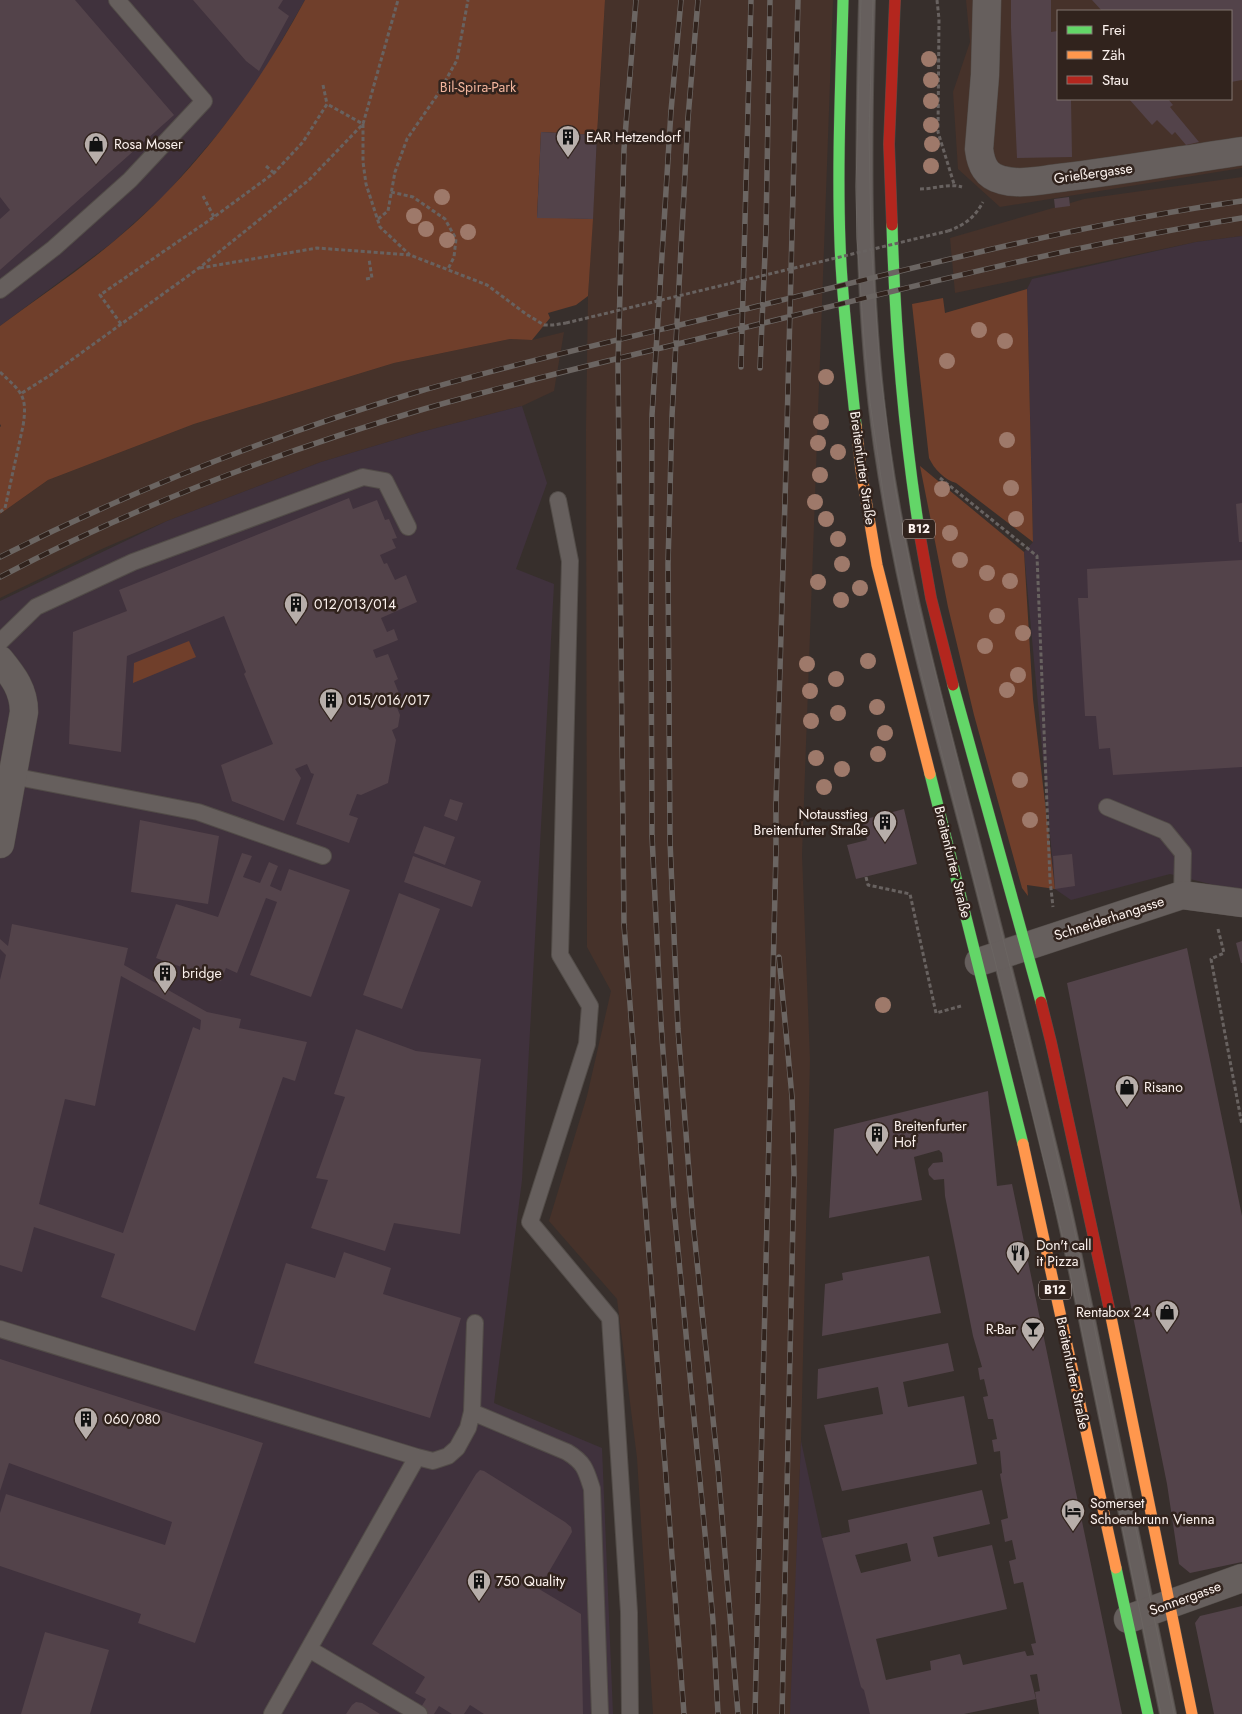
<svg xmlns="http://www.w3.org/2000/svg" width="1242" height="1714" viewBox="0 0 1242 1714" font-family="Jost,sans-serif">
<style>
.built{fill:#46322a;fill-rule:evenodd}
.industrial{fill:#40323d}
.green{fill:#703f2b}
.building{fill:#53434a;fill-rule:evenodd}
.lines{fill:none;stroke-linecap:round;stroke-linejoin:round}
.lane-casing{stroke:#524c48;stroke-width:18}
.street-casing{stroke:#524c48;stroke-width:29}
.fast-casing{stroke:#524c48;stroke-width:12}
.slow-casing{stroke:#524c48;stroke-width:12}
.jam-casing{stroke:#524c48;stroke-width:12}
.path{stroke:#686260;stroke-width:3;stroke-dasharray:4 2.5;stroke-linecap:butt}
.lane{stroke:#665f5d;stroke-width:16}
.street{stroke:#665f5d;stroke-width:28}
.fast{stroke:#63d668;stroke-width:11}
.slow{stroke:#ff974d;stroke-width:11}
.jam{stroke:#b3261e;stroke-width:11}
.tram{stroke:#6b6562;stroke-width:1}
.rail-casing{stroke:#6b6562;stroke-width:5.5}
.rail{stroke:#31231d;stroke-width:4;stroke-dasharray:11;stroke-linecap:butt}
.path-bridge{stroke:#686260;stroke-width:3;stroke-dasharray:4 2.5;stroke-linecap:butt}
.tree{fill:#9e796a}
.labels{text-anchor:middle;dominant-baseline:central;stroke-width:5;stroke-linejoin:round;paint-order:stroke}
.shield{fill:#31231d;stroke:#bfb4af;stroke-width:1}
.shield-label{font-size:12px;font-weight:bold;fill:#fcf2ee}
.park-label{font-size:14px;fill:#f2b59d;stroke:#31231d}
.poi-label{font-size:14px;fill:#fcf2ee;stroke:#31231d;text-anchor:start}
.street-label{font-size:14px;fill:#fcf2ee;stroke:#31231d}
</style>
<rect width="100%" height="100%" fill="#372f2c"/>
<!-- built -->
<path class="built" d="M605 0H833L802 855 810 1060 801 1441 791 1714H653L637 1458 617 1299 549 1221 587 1096 611 991 587 947 586 429 588 296Z
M966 0H1242V168L1000 207 958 169 953 92 970 42ZM1058 11H1231V99H1058Z
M1242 177V236L1196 242 955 293 950 238 1084 199Z
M564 332 554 391 522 406 421 432 321 462 167 521 104 548 0 598V514L48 480 194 424 394 363 510 339 532 340Z"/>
<!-- industrial -->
<path class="industrial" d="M6 0H305L259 80 217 135 165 195 113 242 0 326V5Z
M1242 236V892L1170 874 1071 900 1055 889 1024 552 1033 542 1027 289 1032 279 1196 242Z
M522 406 547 483 516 569 554 584 522 1180 494 1403 602 1448 613 1714H0V601L167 521 321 462 421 432Z
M801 1441 822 1538 850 1532 893 1714H790Z"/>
<!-- green -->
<path class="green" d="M305 0H605L597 135 541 132 537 217 593 219 588 296 576 305 548 313 550 318 532 340 510 339 394 363 194 424 48 480 0 514V427L1 426 0 424V326C38 298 77 272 113 242 193 176 256 91 305 0Z
M1027 289 1033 542 956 483C945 480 934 469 929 458L912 304 943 298 945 313Z
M920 466 1024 552 1033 699 1055 889 1027 885 1028 896 1022 888 974 715 948 607Z
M189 641 196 657 133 683 134 663Z"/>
<!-- building -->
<path class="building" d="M0 0H75L174 115 0 270V219L10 210 0 197Z
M193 0H283L278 8 289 16 259 71 246 61Z
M1011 0H1051V32L1058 31V99H1071L1072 157 1017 158 1011 28Z
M1092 0H1242V80L1231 82V11H1102Z
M1129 99H1168L1173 105 1170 107 1199 142 1186 145 1175 132 1172 135 1157 120 1152 125Z
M541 132 597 135 593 219 537 218Z
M1069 197 1070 206 1055 208 1054 199Z
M349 498 353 509 377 500 385 520 389 519 397 538 392 539 396 548 380 555 384 564 387 563 395 580 406 575 417 602 381 618 387 632 394 629 398 640 373 650 376 658 388 654 398 679 394 681 400 696 393 698 400 715 398 727 392 730 396 740 388 783 361 795 357 794 349 815 358 818 349 843 296 824 314 774 311 773 307 764 295 769 301 778 284 821 232 801 221 765 273 744 244 674 246 672 224 616 127 656 121 752 69 744 73 632 127 611 119 590Z
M1242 503V542H1239L1236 504Z
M1242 560V767L1113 775 1110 748 1099 749 1096 716H1085L1078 598H1088L1087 569Z
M450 799 463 803 457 821 444 816Z
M904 809 917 864 856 879 847 845 867 840 862 820Z
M140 820 219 836 208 904 131 892Z
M424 826 455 837 445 865 414 853Z
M242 853 252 856 243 877 260 883 269 862 278 866 270 886 281 891 289 869 350 890 311 997 250 975 277 902 266 898 237 973 226 968 221 981 156 958 176 904 218 917Z
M1072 854 1075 886 1055 889 1053 856Z
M413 856 481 881 472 907 404 882Z
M399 893 440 909 402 1009 363 995Z
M12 924 128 948 124 965 207 1012 241 1019 239 1028 307 1042 295 1081 283 1077 195 1331 101 1297 115 1254 34 1227 22 1272 0 1265V980L6 955 0 949V939L8 946ZM121 976 201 1020 200 1030 193 1027 123 1233 39 1204 65 1099 95 1106Z
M1242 941V963H1241L1236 943Z
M1187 948 1242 1216V1562L1190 1573 1179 1564 1167 1484 1108 1193 1067 983Z
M356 1029 416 1051 481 1059 460 1234 394 1223 385 1251 311 1228 328 1180 316 1178 345 1097 334 1094Z
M988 1091 997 1186 1012 1184 1122 1714H1039L1035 1692 1040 1691 1037 1674 1030 1675 1036 1699 964 1714H870L864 1690 861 1687 822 1538 850 1532 848 1520 982 1490 990 1524 933 1537 938 1557 992 1545 1007 1609 876 1639 886 1680 931 1670 930 1661 960 1654 963 1665 1025 1651 1027 1656 1034 1655 1031 1644 1036 1643 1023 1582 1014 1584 1009 1561 1016 1559 1012 1540 1005 1542 1001 1520 1008 1518 1000 1474 1002 1473 1000 1451 994 1452 992 1440 997 1439 993 1419H988L983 1397 988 1396 984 1379 980 1380 978 1368 982 1367 973 1336 945 1196 944 1179 934 1180 929 1175 928 1169 933 1163 943 1162 942 1153 939 1150 914 1157 922 1200 829 1218 834 1129ZM907 1543 911 1561 861 1573 855 1555Z
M344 1252 391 1268 383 1294 461 1318 430 1418 254 1363 286 1263 335 1278Z
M929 1256 941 1313 822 1336 825 1284 843 1280 842 1273Z
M948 1343 954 1371 903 1382 908 1407 964 1396 977 1464 842 1491 824 1425 883 1414 878 1387 817 1399 818 1369Z
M0 1359 263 1443 195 1643 138 1623 141 1614 0 1566V1513L6 1494 165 1545 172 1522 9 1463 0 1491Z
M480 1470 484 1471 565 1522 571 1527 572 1532 539 1589 581 1614 583 1714H484L470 1705 464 1714H452L439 1706 434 1714H417L426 1699 415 1693 425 1677 372 1644 476 1474Z
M1242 1606V1714H1214L1195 1623 1200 1616Z
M45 1632 109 1650 90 1714H21Z
M356 1702 362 1703 380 1714H346L352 1705Z"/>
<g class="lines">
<!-- lane casing -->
<g class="lane-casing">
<path id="lane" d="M867 0C863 149 861 299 882 447 901 577 935 705 969 832 999 948 1029 1065 1057 1181 1076 1261 1091 1341 1108 1422 1128 1519 1148 1616 1168 1714
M0 290 54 248 130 180 204 101 117 0
M558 500 570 561 560 955 590 1006 587 1044 530 1222 610 1318 629 1612 630 1714
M0 642 36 607 133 562 363 477 385 481 408 527
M12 776 198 812 323 856
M1107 807 1165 831 1183 853 1182 895
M0 1329 417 1457 272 1714
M472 1412 567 1452C585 1463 586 1470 592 1489L600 1714
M417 1457 433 1461 448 1456 457 1448 468 1428 472 1412 475 1323
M309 1649 419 1714"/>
</g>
<!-- street casing -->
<g class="street-casing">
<path id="street" d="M987 0 985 75 979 149C981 165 986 176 1002 180 1020 185 1041 180 1059 178 1120 171 1181 160 1242 151
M0 660C13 676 24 690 24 712L0 844
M979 962 1182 895 1242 903
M1128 1619 1242 1578"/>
</g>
<!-- fast casing -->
<g class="fast-casing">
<path id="fast" d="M843 0C841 81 837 162 840 243 842 304 850 365 856 425
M892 225C895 329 904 434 920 536
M953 685 1041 1002
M930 774 1023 1144
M1116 1568 1148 1714"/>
</g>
<!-- slow casing -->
<g class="slow-casing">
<path id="slow" d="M856 425 861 470 877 565 930 774
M1023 1144 1116 1568
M1110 1312 1192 1714"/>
</g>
<!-- jam casing -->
<g class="jam-casing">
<path id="jam" d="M892 225 889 144 895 0
M920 536 931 598 953 685
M1041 1002 1051 1042 1110 1312"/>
</g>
<!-- path -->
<path class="path" d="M937 0 939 19 938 132 954 184
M323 85 327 104
M266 166 274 173
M920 189C934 189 949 183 962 187
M391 192 413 197 445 219 456 239 454 257 448 269
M203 196 214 217
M378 219 388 211 395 172 407 139 438 94 457 60 468 0
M948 231C965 225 975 217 983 202
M200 268 317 248 410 255 487 285 526 314 544 325H553L566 323
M366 279 372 278 369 259
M121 324 100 295 214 217 274 173 303 142 327 104 363 124V162L366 184 380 227 410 255
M0 372C21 392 28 395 23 426
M22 393 52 374 199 268 309 180 363 124 398 0
M940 478 1037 556 1050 880 1053 907
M866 877 868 885 910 894 936 1013 961 1006
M1218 929 1224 953 1211 959 1242 1125"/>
<!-- lane -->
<use href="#lane" class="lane"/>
<!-- street -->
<use href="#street" class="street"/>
<!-- fast -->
<use href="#fast" class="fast"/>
<!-- slow -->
<use href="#slow" class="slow"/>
<!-- jam -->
<use href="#jam" class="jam"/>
<!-- tram -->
<path class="tram" d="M861 0 856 186 857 238 864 338 870 402 887 519 906 613 994 957 1063 1238 1161 1714
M873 0 869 134 871 243 880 371 895 488 917 601 1045 1104 1072 1219 1174 1714"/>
<!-- rail casing -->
<g class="rail-casing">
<path id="rail" d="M636 0 624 149 618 364 624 925 684 1714
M681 0 671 111 652 415 651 630 652 836 661 1023 674 1208 706 1544 713 1621 718 1714
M698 0 688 118 672 416 668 564 670 841 678 1029 692 1212 718 1468 738 1714
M741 367 751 0
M760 368 766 231 770 0
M0 557C134 489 273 435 417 392 530 359 645 334 758 306 918 267 1079 224 1242 201
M0 577C135 506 278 452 424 409 524 380 625 357 727 332 898 290 1068 246 1242 218
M779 957 792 1097 794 1174 782 1714
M755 1714 776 851V804L786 466 798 0"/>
</g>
<!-- rail -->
<use href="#rail" class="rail"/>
<!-- path-bridge -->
<path class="path-bridge" d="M566 323 948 231
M0 512 5 508 23 426"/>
</g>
<!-- trees -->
<g class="tree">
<circle cx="929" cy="59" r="8"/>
<circle cx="931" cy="80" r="8"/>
<circle cx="931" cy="101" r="8"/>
<circle cx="931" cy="125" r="8"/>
<circle cx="932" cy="144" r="8"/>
<circle cx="931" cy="166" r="8"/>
<circle cx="442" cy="197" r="8"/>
<circle cx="414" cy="216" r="8"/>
<circle cx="426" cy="229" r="8"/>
<circle cx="468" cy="232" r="8"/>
<circle cx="447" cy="240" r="8"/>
<circle cx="979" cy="330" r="8"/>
<circle cx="1005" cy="341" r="8"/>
<circle cx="947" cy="361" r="8"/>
<circle cx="826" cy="377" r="8"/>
<circle cx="821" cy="422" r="8"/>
<circle cx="1007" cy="440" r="8"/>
<circle cx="818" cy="443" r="8"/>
<circle cx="838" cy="452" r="8"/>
<circle cx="820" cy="475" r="8"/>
<circle cx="1011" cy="488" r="8"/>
<circle cx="942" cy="489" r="8"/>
<circle cx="815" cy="502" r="8"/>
<circle cx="826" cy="519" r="8"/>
<circle cx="1016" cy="519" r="8"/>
<circle cx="950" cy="533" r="8"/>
<circle cx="838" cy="539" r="8"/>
<circle cx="960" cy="560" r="8"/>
<circle cx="842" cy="564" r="8"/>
<circle cx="987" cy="573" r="8"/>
<circle cx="1010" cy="581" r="8"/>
<circle cx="818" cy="582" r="8"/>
<circle cx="860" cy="588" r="8"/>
<circle cx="841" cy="600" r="8"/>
<circle cx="997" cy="616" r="8"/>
<circle cx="1023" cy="633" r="8"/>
<circle cx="985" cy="646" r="8"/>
<circle cx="868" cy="661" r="8"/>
<circle cx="807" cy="664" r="8"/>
<circle cx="1018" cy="675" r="8"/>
<circle cx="836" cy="679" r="8"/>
<circle cx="1007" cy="690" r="8"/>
<circle cx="810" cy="691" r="8"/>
<circle cx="877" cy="707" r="8"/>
<circle cx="838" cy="713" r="8"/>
<circle cx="811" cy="721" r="8"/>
<circle cx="885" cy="733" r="8"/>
<circle cx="878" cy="754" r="8"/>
<circle cx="816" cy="758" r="8"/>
<circle cx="842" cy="769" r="8"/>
<circle cx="1020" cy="780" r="8"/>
<circle cx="824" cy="787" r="8"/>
<circle cx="1030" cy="820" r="8"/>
<circle cx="883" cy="1005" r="8"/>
</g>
<!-- icons -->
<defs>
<g id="building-pin" transform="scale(1.25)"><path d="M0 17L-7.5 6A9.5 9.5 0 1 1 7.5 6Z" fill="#b7aeaa" stroke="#31231d"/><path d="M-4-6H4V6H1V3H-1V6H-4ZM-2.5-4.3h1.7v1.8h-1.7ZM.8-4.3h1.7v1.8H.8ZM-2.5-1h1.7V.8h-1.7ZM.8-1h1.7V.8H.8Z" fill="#111"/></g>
<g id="shop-pin" transform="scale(1.25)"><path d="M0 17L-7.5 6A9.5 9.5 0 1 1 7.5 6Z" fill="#b7aeaa" stroke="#31231d"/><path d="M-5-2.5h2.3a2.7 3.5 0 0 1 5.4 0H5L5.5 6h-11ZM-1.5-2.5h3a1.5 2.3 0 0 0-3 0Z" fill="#111"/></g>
<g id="restaurant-pin" transform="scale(1.25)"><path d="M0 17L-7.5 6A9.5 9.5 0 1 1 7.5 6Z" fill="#b7aeaa" stroke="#31231d"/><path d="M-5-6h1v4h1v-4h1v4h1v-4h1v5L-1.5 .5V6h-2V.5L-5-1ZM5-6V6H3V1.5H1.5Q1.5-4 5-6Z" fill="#111"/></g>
<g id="bar-pin" transform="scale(1.25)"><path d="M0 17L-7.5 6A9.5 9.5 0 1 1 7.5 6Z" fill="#b7aeaa" stroke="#31231d"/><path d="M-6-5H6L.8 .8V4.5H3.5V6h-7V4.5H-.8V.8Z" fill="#111"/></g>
<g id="hotel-pin" transform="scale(1.25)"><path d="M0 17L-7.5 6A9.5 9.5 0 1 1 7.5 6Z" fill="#b7aeaa" stroke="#31231d"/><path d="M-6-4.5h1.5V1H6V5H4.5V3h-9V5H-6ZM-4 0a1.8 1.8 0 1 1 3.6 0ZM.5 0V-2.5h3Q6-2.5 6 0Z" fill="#111"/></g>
</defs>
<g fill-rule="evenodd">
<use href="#building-pin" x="568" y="137"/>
<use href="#shop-pin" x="96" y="144"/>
<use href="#building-pin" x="296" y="604"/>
<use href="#building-pin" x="331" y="700"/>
<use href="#building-pin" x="885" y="822"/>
<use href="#building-pin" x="165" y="973"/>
<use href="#shop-pin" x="1127" y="1087"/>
<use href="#building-pin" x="877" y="1134"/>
<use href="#restaurant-pin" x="1018" y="1253"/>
<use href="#shop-pin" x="1167" y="1312"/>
<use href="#bar-pin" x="1033" y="1329"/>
<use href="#building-pin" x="86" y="1419"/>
<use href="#hotel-pin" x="1073" y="1511"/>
<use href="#building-pin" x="479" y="1581"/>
</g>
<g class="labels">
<!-- shield labels -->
<g class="shield">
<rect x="903" y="519.5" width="32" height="19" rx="4"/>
<rect x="1039" y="1280.5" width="32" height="19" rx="4"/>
</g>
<g class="shield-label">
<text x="919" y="529">B12</text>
<text x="1055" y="1290">B12</text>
</g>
<!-- park labels -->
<g class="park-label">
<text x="478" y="87">Bil-Spira-Park</text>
</g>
<!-- poi labels -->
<g class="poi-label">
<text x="586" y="137">EAR Hetzendorf</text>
<text x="114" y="144">Rosa Moser</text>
<text x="314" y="604">012/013/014</text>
<text x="348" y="700">015/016/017</text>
<text x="868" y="814" text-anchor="end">Notausstieg<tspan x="868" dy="16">Breitenfurter Straße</tspan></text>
<text x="182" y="973">bridge</text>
<text x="1144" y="1087">Risano</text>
<text x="894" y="1126">Breitenfurter<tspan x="894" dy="16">Hof</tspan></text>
<text x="1036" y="1245">Don't call<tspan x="1036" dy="16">it Pizza</tspan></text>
<text x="1150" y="1312" text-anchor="end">Rentabox 24</text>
<text x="1016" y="1329" text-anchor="end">R-Bar</text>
<text x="104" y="1419">060/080</text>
<text x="1090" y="1503">Somerset<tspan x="1090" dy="16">Schoenbrunn Vienna</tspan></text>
<text x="496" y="1581">750 Quality</text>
</g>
<!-- street labels -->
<g class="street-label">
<text transform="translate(1093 173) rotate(-8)">Grießergasse</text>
<text transform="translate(863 468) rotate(82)">Breitenfurter Straße</text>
<text transform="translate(953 862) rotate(76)">Breitenfurter Straße</text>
<text transform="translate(1109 918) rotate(-18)">Schneiderhangasse</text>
<text transform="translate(1073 1373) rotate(78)">Breitenfurter Straße</text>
<text transform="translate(1185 1598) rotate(-20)">Sonnergasse</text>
</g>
</g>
<!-- legend -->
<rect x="1057" y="10" width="175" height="90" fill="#31231d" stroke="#827671"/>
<rect x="1067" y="26" width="25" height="8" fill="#63d668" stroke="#827671"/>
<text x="1102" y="35" font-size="15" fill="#fcf2ee">Frei</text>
<rect x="1067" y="51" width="25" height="8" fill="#ff974d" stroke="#827671"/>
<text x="1102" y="60" font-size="15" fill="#fcf2ee">Zäh</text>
<rect x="1067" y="76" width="25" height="8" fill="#b3261e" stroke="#827671"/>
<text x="1102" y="85" font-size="15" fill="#fcf2ee">Stau</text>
</svg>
